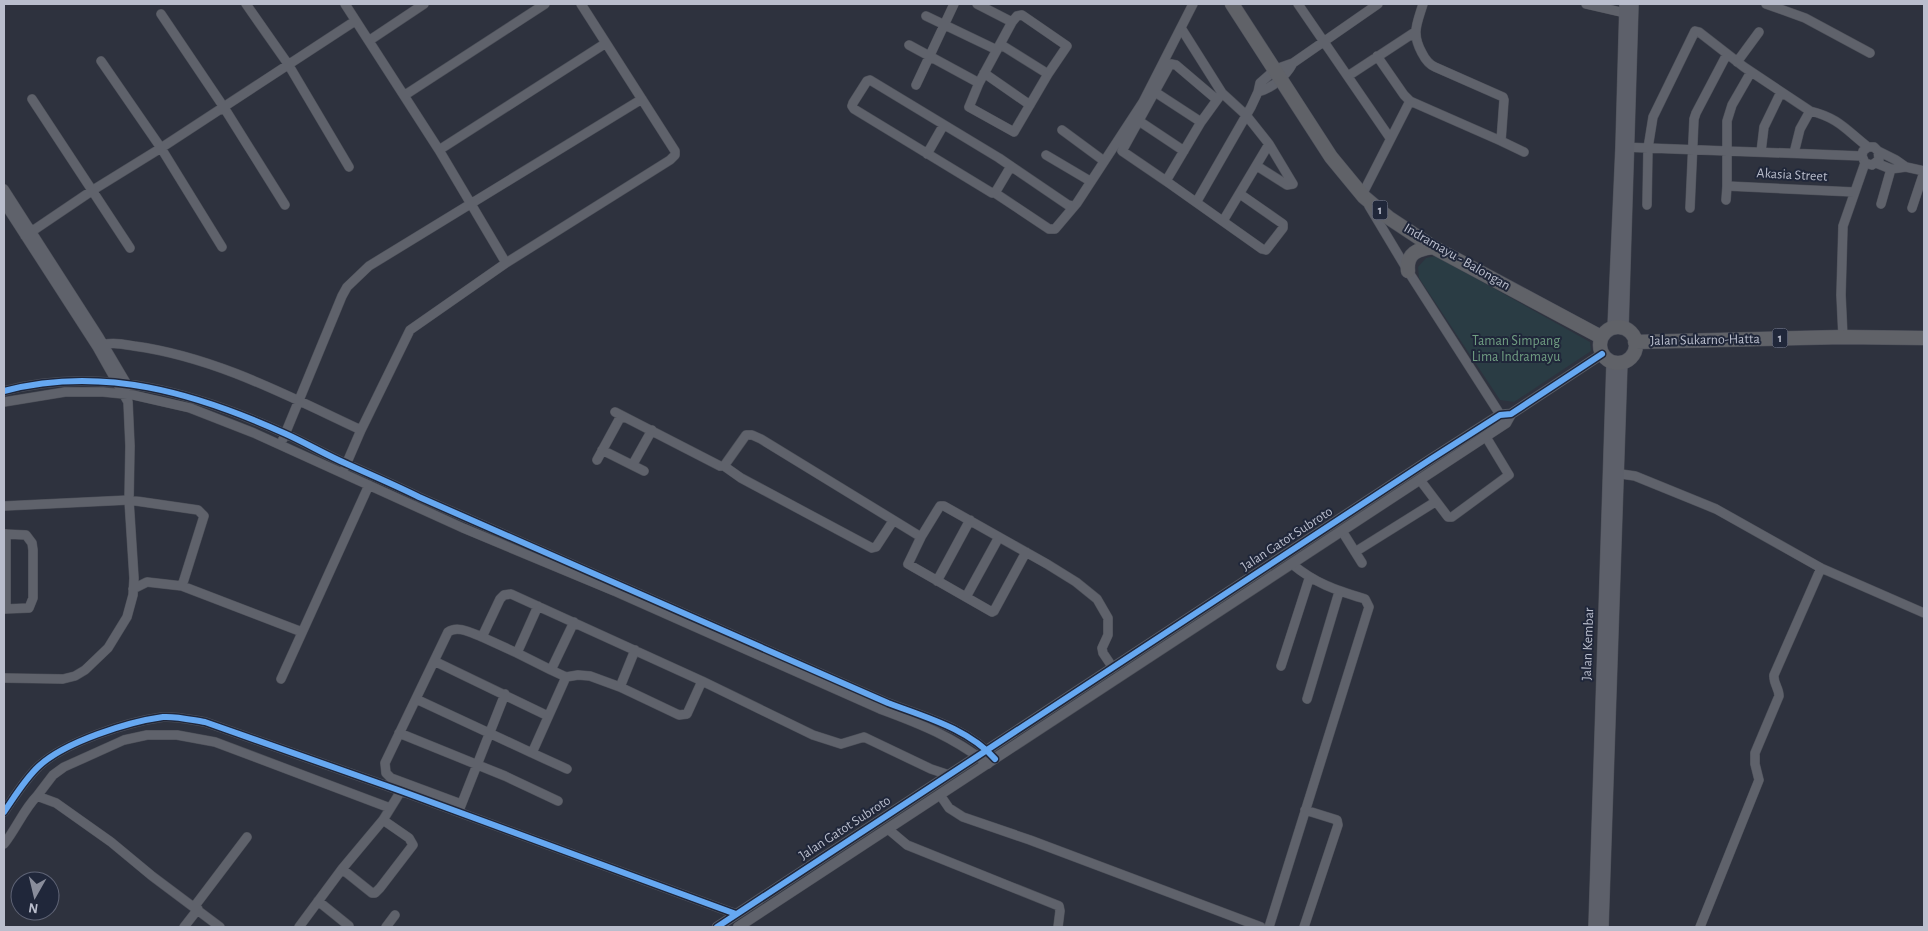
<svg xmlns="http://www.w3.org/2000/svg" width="1928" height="931" viewBox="0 0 1928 931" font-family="'Alegreya Sans',sans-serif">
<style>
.green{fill:#2a3c44}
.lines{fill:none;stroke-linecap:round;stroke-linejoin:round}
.minor-casing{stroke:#4c4f58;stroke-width:10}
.tertiary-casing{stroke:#4c4f58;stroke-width:11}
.secondary-casing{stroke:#4c4f58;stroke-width:12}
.trunk-casing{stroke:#4b4e59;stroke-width:15}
.minor{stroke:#5f626b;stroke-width:9}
.tertiary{stroke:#5f626b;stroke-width:10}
.secondary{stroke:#5d606a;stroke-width:11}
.trunk{stroke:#606268;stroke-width:14}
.cycleway-casing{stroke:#20273a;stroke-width:9}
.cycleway{stroke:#66a8f1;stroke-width:6}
.labels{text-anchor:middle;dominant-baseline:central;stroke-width:4;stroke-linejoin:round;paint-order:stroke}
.shield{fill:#20273a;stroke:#8c91a1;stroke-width:1}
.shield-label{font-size:12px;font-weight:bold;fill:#babecd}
.street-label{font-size:14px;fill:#babecd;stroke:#20273a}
.park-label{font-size:14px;fill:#709e82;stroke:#20273a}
</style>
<rect width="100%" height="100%" fill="#2e323e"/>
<!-- green -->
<path class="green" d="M1436 256 1590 342 1591 351 1514 402 1500 400 1419 278 1418 267 1426 258Z"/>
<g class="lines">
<!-- minor casing -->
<g class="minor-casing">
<path id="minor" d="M246 4 288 64 349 167
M345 4 439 150 506 263
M977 4 1012 22
M1298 4 1390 138
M1423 4C1417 24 1411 33 1422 53 1425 59 1428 64 1435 67L1503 97 1504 100 1501 141 1524 152
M1586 4 1625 13
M1766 4 1805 18 1870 53
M161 14 223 106 285 205
M1022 15 1067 46 1048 74 1014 132 969 107 979 83 1012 22 1017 16Z
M926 16 997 50
M1181 28 1222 93
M370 40 424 4
M1000 44 1048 74
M909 45 979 83
M1377 56 1404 95 1410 101 1501 141
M101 61 161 148 222 247
M1737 62 1759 32
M984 73 1030 105
M1348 76 1415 32
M916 85 954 4
M1155 92 1201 122
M1258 92C1273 88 1286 76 1293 63
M405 95 545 4
M32 99 130 248
M1139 121 1184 151
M1062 130 1104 161
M1622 147 1862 156
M439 150 606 43
M1878 151 1896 160 1906 167
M1761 152 1764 127 1781 92
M1794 153 1800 129 1810 111C1839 118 1846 130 1868 147H1874L1878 151 1879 160 1872 165 1865 163 1862 156 1863 151 1868 147
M927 154 943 126
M1046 155 1090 181
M1876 163 1891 169 1906 167 1924 171
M1257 166 1287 185 1293 184 1269 144
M1166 181 1122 151 1169 66 1171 64 1176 65 1216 99
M1727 186 1854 192
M4 189 99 337 128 386
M995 193 1011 166
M1362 195 1410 101
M1726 200 1727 186V121L1732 105 1751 72
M1197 201 1251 107 1258 92 1260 83 1276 69 1293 63 1378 4
M4 203 97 347 128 402 130 446 129 500 134 578 133 595 127 617 108 648 85 670 75 676 63 679 4 678
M1881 204 1891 169
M1647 205 1648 148 1653 117 1695 31 1699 32 1744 67 1810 111
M1073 206 1068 205 999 158 870 80 867 81 853 103 852 106 854 109 992 193H995L1049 229H1055L1077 203 1143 102 1193 4
M1369 206 1408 271 1503 419
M1690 208 1694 119 1696 113 1727 54
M1912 208 1924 172
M1223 221 1269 144 1246 115 1222 93 1201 122 1166 181 1262 249 1266 250 1283 228V224L1240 194
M25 236 93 190 161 148 355 21
M1843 337 1841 295 1843 226 1865 163
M97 347C108 341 122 344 134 346 215 357 288 396 361 430
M4 391C102 365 196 393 286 434 306 443 326 455 347 464 371 475 395 485 419 497L888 703C925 717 969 729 995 759
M4 402 65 392H103L133 395 190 408 254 433 463 528 614 591 880 709C921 724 953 737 988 764
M615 412 720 466H724L746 435H752L761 439 921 537 940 506H944L1047 564 1076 582 1097 599 1108 618V635L1102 648 1103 653 1113 668
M283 439 342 296 347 287 369 266 642 99
M602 450 644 471
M597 460 621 416
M633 464 652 430
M724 466 741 478 872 548 876 547 893 521
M345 467 361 430 410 330 506 263 670 160 675 155V151L581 4
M1614 473 1635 476 1716 509 1821 568 1774 675C1773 683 1779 688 1779 696L1755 753V764L1759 780 1700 927
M1420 480 1448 517H1452L1509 475 1486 437
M4 506 129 500 198 510 204 516 182 586
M1342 531 1362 563
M4 534 26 535 32 543 33 550V598L29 608 4 609
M921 537 908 564 992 612 994 611 1026 552
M1355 552 1435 502
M1821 568 1924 613
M937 581 970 520
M133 589 147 582 182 586 302 632
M966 597 999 537
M538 606 517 653 551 670
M6 609V534
M574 622 551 670 566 677 578 675 590 676 620 687
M482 637 517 653
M635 650 620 687 679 715 687 714 702 681
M434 661 548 716
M1281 666 1309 579
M281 679 369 485
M416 699 532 753 566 677
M1307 699 1339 592
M399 733 505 776 558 801
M532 753 567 769
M940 795 949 808 963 817 1030 840 1261 927
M37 796 53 775 64 767 124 740 147 735H177L215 742 390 808
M461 804 391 778 386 773 385 763 448 632C458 625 471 633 482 637L500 599 504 595 511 594 702 681 813 735 841 744 864 737 931 769 949 775
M460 808 505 694
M4 812C15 796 25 779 39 766 65 742 127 722 163 717 176 716 192 720 205 722L401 791 736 914
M888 829 907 845 1059 906 1060 911 1058 927
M4 844C16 829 24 809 37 796L56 803 111 842 152 876 220 927
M342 869 372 893H375L380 888 413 845 409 838 383 820
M318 901 349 926
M194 907 247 837
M184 927 198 909
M299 927 342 869 383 820 401 791
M386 927 395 915
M1269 927 1369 607 1365 599C1336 590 1316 584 1292 564
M1304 927 1338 825 1337 820 1305 810"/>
</g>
<!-- tertiary casing -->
<g class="tertiary-casing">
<path id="tertiary" d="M717 927 1431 459 1500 415 1511 414 1602 354
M738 927 1506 423 1511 414"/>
</g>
<!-- secondary casing -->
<g class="secondary-casing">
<path id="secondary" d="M1613 328 1621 147 1625 4
M1623 328 1633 4
M1594 927 1612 362
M1603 927 1622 362"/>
</g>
<!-- trunk casing -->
<g class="trunk-casing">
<path id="trunk" d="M1232 4 1331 157 1364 197 1389 218 1433 247 1601 337
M1408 271C1406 253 1418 249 1433 247
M1600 345a18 18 0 1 1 36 0a18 18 0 1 1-36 0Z
M1635 342 1843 337 1924 338"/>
</g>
<!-- minor -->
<use href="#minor" class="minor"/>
<!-- tertiary -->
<use href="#tertiary" class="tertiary"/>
<!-- secondary -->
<use href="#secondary" class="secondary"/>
<!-- trunk -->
<use href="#trunk" class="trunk"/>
<!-- cycleway casing -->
<g class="cycleway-casing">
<path id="cycleway" d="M4 391C102 365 196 393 286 434 306 443 326 455 347 464 371 475 395 485 419 497L888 703C925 717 969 729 995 759
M4 812C15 796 25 779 39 766 65 742 127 722 163 717 176 716 192 720 205 722L401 791 736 914
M717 927 1431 459 1500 415 1511 414 1602 354"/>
</g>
<!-- cycleway -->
<use href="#cycleway" class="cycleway"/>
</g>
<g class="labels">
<!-- shield labels -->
<g class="shield">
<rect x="1372.5" y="200.5" width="15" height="19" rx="4"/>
<rect x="1772.5" y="328.5" width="15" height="19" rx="4"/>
</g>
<g class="shield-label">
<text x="1380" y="210">1</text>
<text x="1780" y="338">1</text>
</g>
<!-- street labels -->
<g class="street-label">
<text transform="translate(1792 175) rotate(3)">Akasia Street</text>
<text transform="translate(1457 257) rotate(30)">Indramayu - Balongan</text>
<text transform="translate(1705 340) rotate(-1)">Jalan Sukarno-Hatta</text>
<text transform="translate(1287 539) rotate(-33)">Jalan Gatot Subroto</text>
<text transform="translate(1588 644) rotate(-88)">Jalan Kembar</text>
<text transform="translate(845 828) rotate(-33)">Jalan Gatot Subroto</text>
</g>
<!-- park labels -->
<g class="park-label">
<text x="1516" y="341">Taman Simpang<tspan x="1516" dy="16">Lima Indramayu</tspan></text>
</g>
</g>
<!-- border -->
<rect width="1928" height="931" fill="none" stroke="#babecd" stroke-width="10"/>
<!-- north arrow -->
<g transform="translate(35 896) rotate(188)"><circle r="24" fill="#20273a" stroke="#5e6375"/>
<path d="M0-4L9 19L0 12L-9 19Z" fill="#898d9b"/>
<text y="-8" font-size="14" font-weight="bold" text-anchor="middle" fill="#babecd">N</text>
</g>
</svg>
